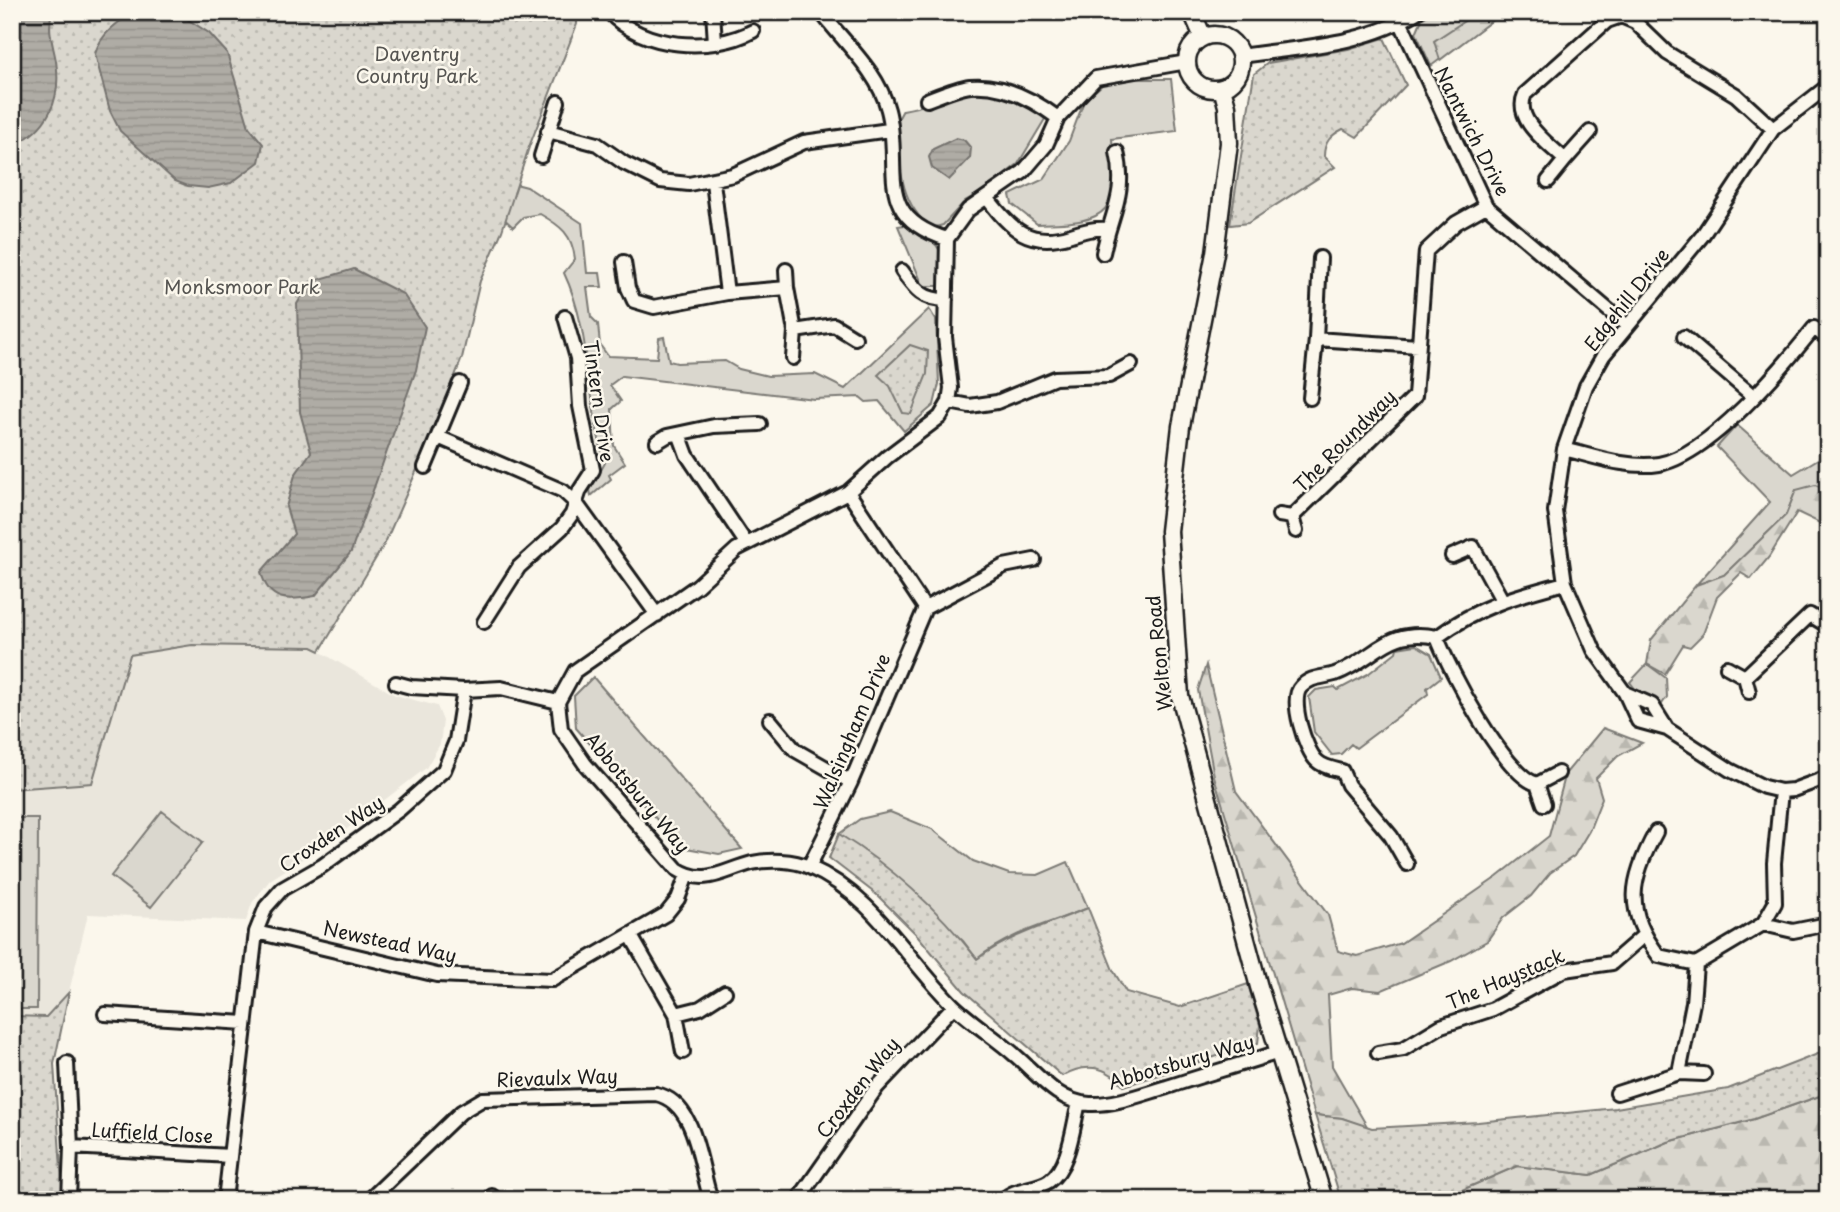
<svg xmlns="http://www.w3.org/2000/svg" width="1840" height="1212" viewBox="0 0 1840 1212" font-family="'Playpen Sans',sans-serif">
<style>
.built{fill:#eae6dc}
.grass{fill:#dad7ce;stroke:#7b7a75;stroke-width:2}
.forest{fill:url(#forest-firs);stroke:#7b7a75;stroke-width:2}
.park{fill:url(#park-dots);stroke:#7b7a75;stroke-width:2}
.water{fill:url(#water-rules);stroke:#74726e;stroke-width:2}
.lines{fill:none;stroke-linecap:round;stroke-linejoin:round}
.minor-casing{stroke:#1c1c1c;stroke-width:18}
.tertiary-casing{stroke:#1c1c1c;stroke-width:21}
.minor{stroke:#fbf7ec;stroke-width:12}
.tertiary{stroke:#fbf7ec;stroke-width:16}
.labels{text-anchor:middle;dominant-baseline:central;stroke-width:5;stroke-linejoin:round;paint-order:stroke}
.park-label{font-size:19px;fill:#555451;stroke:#fbf7ec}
.street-label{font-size:19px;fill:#1c1c1c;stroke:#fbf7ec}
</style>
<defs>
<pattern id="forest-firs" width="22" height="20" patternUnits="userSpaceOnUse" patternTransform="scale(1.75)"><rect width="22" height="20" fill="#dad7ce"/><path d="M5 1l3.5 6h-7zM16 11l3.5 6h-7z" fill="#bab8b0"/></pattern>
<pattern id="park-dots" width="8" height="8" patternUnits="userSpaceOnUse" patternTransform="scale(1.75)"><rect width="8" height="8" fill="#dad7ce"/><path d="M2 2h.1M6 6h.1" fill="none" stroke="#bab8b0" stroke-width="1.8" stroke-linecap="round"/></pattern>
<pattern id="water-rules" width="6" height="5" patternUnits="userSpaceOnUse" patternTransform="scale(1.75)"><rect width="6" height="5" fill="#afaca5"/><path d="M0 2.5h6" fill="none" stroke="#96938d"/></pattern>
</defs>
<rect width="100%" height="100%" fill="#fbf7ec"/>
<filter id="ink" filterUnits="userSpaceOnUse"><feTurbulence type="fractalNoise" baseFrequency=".0143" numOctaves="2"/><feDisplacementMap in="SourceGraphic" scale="14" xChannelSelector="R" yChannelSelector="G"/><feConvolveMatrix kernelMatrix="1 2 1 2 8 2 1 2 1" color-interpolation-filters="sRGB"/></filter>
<g filter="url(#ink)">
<!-- built -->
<path class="built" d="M192 645 312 647 395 695 437 706 443 721 440 744 426 768 339 835 270 880 252 903 246 921 88 914 69 992 46 1017 12 1016V789L92 783 130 655Z"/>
<!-- grass -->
<path class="grass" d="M1432 12H1503L1431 66 1416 33 1422 19Z
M1120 79H1171L1177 131 1112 139C1118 212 1113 223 1037 224L1012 204 1010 195 1044 179 1069 141 1084 101 1103 84Z
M991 91 1023 102 1045 119 1018 164 985 190 965 201 943 225 932 228C897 203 900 161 897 121L903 110C933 105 960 92 991 91Z
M508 182 527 187 582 223 587 273H600L602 287H587L591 317 598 324 600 345 608 356 657 358 659 338 664 337 669 361 677 363 725 361 739 369 768 376 815 374 845 389 929 309 936 320 939 384 934 405 904 431 879 401 866 402 860 397 814 399 622 376 610 385 621 401 612 409 614 446 625 463 609 475 611 479 591 496 590 490 605 463C586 401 592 332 564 273L575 259C572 234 561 226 540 214L523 217 513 227 500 215Z
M904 225C943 249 942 238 940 286H923L898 226Z
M1737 425 1793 474 1828 453V490H1796L1786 515 1724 575 1696 585 1770 502 1717 447Z
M1416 645 1431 654 1441 677 1427 688 1428 694 1356 748 1351 744 1341 754 1332 755 1314 732 1309 697 1316 690 1335 687 1338 690 1368 674 1396 652 1397 648Z
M1647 664 1666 678 1667 697 1662 704 1636 690 1630 682Z
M593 677 742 849 719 854 681 847 576 728 574 696Z
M162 811 203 842 151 907 111 876Z
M890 812 932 829 973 861 1009 874 1038 875 1068 862 1088 908C1049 924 1010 932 977 959L963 941 839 834 860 819Z
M12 818H38L37 1009H12Z"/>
<!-- forest -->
<path class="forest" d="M1478 12H1503L1440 60 1434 41Z
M1815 485 1828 490V519L1824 525 1797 512 1769 557 1751 579 1741 573 1717 597 1703 634 1690 647 1683 645 1665 674 1647 664 1651 640 1696 585 1724 575 1786 515 1796 490Z
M1206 665 1236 791 1328 915 1338 951 1357 956 1401 943 1497 877 1549 836 1566 773 1603 728 1642 743 1618 756 1596 778 1602 798 1589 831 1574 856 1550 873 1531 896 1503 918 1487 941 1451 961 1380 991 1352 988 1328 995 1332 1066 1368 1128 1342 1118 1315 1115 1214 776 1198 690Z
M1828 1093V1200H1439L1517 1166 1591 1175 1668 1142 1754 1119Z"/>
<!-- park -->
<path class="park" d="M12 12H577V24L529 147 502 231 480 281 462 358 429 442 385 543 320 651 312 647 192 645 130 655 92 783 12 789Z
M1384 38 1406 85 1357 137 1343 129C1331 135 1324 142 1324 156L1335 167 1248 223 1230 225 1254 74 1268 63 1348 49Z
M910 345 928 351 927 374 911 414 903 413 890 386 878 375Z
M839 834C894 868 937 908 977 959 1012 934 1049 924 1088 908L1113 970 1126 992 1180 1007 1248 984 1260 1025 1258 1043 1124 1086C1106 1065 1085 1063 1062 1076L964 991 918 936 877 895 829 858Z
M69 992 54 1064 63 1200H12V1016L46 1017Z
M1828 1050V1093L1754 1119 1668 1142 1591 1175 1517 1166 1439 1200H1341L1315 1115 1342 1118 1372 1128 1478 1122 1616 1108 1728 1089Z"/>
<!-- water -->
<path class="water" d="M12 12H52C47 30 53 44 56 61 62 100 48 130 12 146Z
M140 12H176L209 33 227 53 249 127 263 144 259 162 231 183 208 188 188 186 175 181 120 131 110 111 95 54C100 35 120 17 140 12Z
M956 138 964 140 971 148 970 158 949 180 932 168 929 157 933 149Z
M354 269 403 294 425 327 416 370 351 552 315 596C288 601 269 603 261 572L294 534 286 507 295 475 311 452 300 412 297 304 310 282Z"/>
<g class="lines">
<!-- minor casing -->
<g class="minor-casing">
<path id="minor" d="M609 12C642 49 712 53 753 31
M713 12 715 42
M821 12C844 43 878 71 888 110 903 166 871 216 947 239
M1401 23 1486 206 1626 325
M1241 56C1300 47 1366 45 1417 12
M1828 86 1773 129 1702 236 1603 356 1586 386 1564 449 1555 511 1565 583 1594 650 1625 693 1652 705 1667 729 1730 770 1764 787 1781 791 1793 790 1828 777
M927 100C940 95 956 88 970 86 1002 83 1034 100 1058 118
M548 131 597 144 624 163 660 181 689 184 733 175 804 142 889 130
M1590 132 1565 160C1548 143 1513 120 1525 94L1607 21 1621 16 1635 22 1667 53 1736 95 1773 129
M541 156 558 102
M1548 181 1565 160
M713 182 727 293
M988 199C1011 229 1029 248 1071 235 1084 231 1093 228 1108 229
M947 239 945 337 951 388 949 402 940 417 887 457 848 492 737 549 697 586 575 671 558 702 561 729 585 764 677 869C705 887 724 870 752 863 768 859 794 860 809 867 873 894 907 960 954 1006 973 1024 996 1038 1016 1056 1037 1074 1059 1103 1090 1104 1115 1105 1143 1094 1167 1087 1204 1075 1242 1064 1279 1052
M947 239 968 210 1023 172 1046 145 1058 118 1096 78 1187 62
M1103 253C1111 213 1127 194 1117 152
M1320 258 1316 339 1418 346
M624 262 628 288 634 301 654 307 727 293 787 288 795 331
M786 270 787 288
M902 271C915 289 922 300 946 300
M1684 337 1753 396
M793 358 795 331 834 325 855 338
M1310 398 1316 339
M949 402 970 406 997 402 1055 378 1109 376 1131 364
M680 436 687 455 746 543
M438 437 563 491 576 503 657 615
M657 442 667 436 714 426 760 424
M1564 449C1593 456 1628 469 1659 464 1709 455 1782 368 1814 328L1828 339
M425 467 460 383
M848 492 925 608
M1279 515 1292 517 1296 531
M1292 517 1415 396 1426 251 1456 223 1486 206
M1452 556 1473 547 1502 600
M484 622 519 567 562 528 572 514 580 490 593 470 580 406 577 358 565 317
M1437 637C1449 670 1505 776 1537 784L1544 804
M1727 667 1745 677 1810 615 1828 626
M1745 677 1749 692
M396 683 411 687 464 690
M1625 693 1638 721 1667 729
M770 720 795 750 851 782
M1537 784 1558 773
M1656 832C1630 879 1624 911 1659 956L1696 964 1763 924 1775 903 1774 863 1781 791
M1407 864 1391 836 1348 785 1342 771C1334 769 1323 767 1317 761 1305 750 1289 699 1301 687 1311 676 1322 678 1335 674 1377 658 1386 627 1437 637 1479 606 1515 596 1565 583
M809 867 851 782 925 608 1004 566 1034 560
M1763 924 1793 931 1828 924
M256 932 437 975 552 980 666 914 678 899 687 875
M631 936 676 1014 683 1052
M105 1014 245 1023
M676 1014 700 1008 725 992
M1378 1053 1403 1049 1441 1026 1493 1009 1564 970 1612 963 1643 936
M67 1063 71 1147 69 1200
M1679 1073 1704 1074
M1617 1093 1679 1073 1693 1003 1696 964
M71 1147 230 1156
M492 1196 496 1200
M225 1200 256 932 266 907 282 889 322 866 399 810 444 770 456 741 464 690 501 688 558 702
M369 1200 461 1112 483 1099 656 1094C695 1102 699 1160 709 1193L715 1200
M798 1200 877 1087 954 1006
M1003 1200C1016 1187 1035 1190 1049 1181 1070 1167 1073 1125 1079 1103"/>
</g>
<!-- tertiary casing -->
<g class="tertiary-casing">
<path id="tertiary" d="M1192 12 1203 37
M1187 62a27 27 0 1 1 54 0a27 27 0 1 1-54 0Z
M1222 88 1227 106 1229 143 1215 253 1181 426 1169 531 1180 696 1259 987 1324 1200"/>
</g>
<!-- minor -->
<use href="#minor" class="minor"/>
<!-- tertiary -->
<use href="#tertiary" class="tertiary"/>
</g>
</g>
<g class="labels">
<!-- park labels -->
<g class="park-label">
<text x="417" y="53">Daventry<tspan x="417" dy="22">Country Park</tspan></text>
<text x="242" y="286">Monksmoor Park</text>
</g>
<!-- street labels -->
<g class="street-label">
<text transform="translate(1473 131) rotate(63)">Nantwich Drive</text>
<text transform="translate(1626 299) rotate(-52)">Edgehill Drive</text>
<text transform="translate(600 401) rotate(82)">Tintern Drive</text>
<text transform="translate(1344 440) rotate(-45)">The Roundway</text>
<text transform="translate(1158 653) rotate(-96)">Welton Road</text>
<text transform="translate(851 731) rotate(-67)">Walsingham Drive</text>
<text transform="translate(638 792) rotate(50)">Abbotsbury Way</text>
<text transform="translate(331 833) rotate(-34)">Croxden Way</text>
<text transform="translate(390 941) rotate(12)">Newstead Way</text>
<text transform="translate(1505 978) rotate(-23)">The Haystack</text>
<text transform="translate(1181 1061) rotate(-16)">Abbotsbury Way</text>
<text transform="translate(557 1077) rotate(-2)">Rievaulx Way</text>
<text transform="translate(857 1087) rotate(-52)">Croxden Way</text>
<text transform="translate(152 1132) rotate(3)">Luffield Close</text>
</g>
</g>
<!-- margin -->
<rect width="1840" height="1212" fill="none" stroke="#fbf7ec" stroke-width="42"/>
<rect x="21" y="21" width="1798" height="1170" fill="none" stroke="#1c1c1c" stroke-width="2.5" filter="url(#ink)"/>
</svg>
